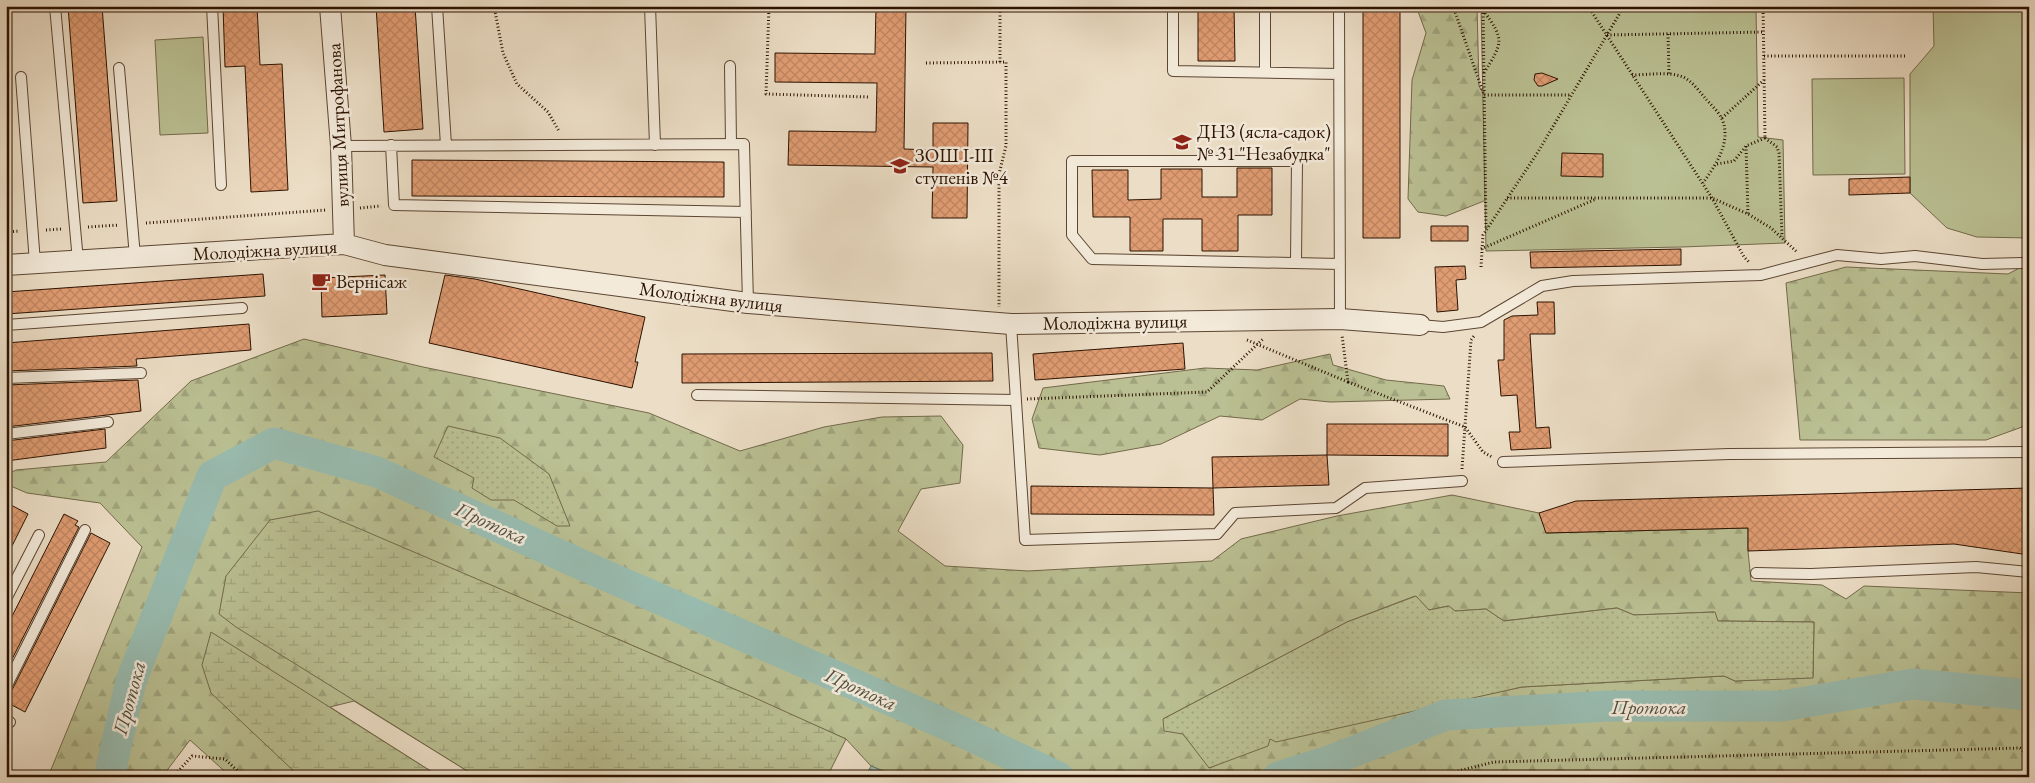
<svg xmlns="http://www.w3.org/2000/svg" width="2035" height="783" viewBox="0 0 2035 783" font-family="'EB Garamond',serif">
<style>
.forest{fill:url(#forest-firs);stroke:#73694a;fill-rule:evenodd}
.wetland{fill:url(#wetland-marsh);stroke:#73694a}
.park{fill:#bac093;stroke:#73694a}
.garden{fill:url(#garden-dots);stroke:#73694a}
.water{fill:url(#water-waves);stroke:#6d786a}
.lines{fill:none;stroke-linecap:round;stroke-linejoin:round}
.river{stroke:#99bcb0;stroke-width:31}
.building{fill:url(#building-cross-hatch);stroke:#2c1200}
.lane-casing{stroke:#5c4532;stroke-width:12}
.street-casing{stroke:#5c4532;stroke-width:22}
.path{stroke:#2c1200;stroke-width:3;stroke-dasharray:1 2.5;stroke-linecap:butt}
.lane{stroke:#f3eada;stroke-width:10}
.street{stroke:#f3eada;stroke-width:20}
.labels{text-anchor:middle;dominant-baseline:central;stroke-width:5;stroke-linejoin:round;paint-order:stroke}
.street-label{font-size:19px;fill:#2c1200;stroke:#f3eada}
.poi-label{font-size:19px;fill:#2c1200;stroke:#f3eada;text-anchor:start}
.water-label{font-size:20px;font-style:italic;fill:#524e3e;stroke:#f3eada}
</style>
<defs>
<pattern id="forest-firs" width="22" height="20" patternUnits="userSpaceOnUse" patternTransform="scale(1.25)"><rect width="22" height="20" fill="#bac093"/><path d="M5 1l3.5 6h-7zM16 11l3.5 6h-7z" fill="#a0a47d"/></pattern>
<pattern id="wetland-marsh" width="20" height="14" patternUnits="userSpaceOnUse" patternTransform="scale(1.25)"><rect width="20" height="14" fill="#bac093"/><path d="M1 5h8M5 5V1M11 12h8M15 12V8" fill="none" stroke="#a0a47d"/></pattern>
<pattern id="garden-dots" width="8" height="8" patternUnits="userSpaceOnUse" patternTransform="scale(1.25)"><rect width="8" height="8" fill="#bac093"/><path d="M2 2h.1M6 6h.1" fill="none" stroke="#a0a47d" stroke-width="1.8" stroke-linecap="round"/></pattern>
<pattern id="water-waves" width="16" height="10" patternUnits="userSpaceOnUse" patternTransform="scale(1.25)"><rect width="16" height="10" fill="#99bcb0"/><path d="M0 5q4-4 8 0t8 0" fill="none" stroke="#84a196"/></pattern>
<pattern id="building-cross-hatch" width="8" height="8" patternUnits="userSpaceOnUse" patternTransform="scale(1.25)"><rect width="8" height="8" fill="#e09c72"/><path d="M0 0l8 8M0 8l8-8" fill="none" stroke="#c08561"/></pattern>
</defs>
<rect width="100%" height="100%" fill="#ecdec6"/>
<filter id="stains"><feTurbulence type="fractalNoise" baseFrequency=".004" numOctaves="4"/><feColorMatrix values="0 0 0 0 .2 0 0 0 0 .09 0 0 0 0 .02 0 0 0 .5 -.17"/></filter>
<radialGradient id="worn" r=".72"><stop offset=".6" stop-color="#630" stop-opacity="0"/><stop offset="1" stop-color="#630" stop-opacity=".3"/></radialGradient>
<!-- forest -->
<path class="forest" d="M1416 6H1477L1479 86 1532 182 1446 216 1418 212 1408 199 1412 80 1426 33Z
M2029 263V417L2022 427 1986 440H1800L1786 283 1846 267 2008 274Z
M304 339 423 367 649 413 740 451 824 427 882 417 941 416 963 445 960 483 921 489 898 531 945 566 1028 571 1212 561 1241 539 1337 516 1452 495 1539 513 1547 533 1748 528V551L1751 581 1822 585 1846 599 1864 586 2029 593V777H898L871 766 846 739 613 637 477 777 354 701 330 707 440 777H231L190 740 162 777H48L142 547 100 503 27 493 6 484V475L16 470 106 462 191 381ZM1415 596 1429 610 1448 606 1455 611 1486 609 1503 621 1617 608 1634 615 1714 612 1717 621 1814 622 1813 677 1735 681 1724 676 1522 687 1270 739 1210 768 1183 734 1163 719 1347 622Z
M1330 354 1333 365 1386 380 1444 386 1450 399 1330 402 1300 399 1262 420 1220 416 1161 444 1100 455 1039 448 1032 419 1043 388 1205 368 1257 370Z"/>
<!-- wetland -->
<path class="wetland" d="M318 511 753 697 846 739 827 777H477L236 627 219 614 226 576 270 520Z
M211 632 440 777H300L211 693 202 665Z"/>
<!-- park -->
<path class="park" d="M1054 6H1114V8L1054 10Z
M1481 6H1756L1758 137 1783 140 1785 243 1682 247 1486 251Z
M1933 6H2029V238L1977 237 1947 228 1910 193V74L1934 46Z
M203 37 208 133 160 135 155 40Z
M1904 78 1905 174 1813 175 1812 79Z"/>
<!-- garden -->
<path class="garden" d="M448 426 500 438 549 474 570 526H557L514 500H491L472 488 474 478 434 457Z
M1416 596 1429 610 1449 606 1455 611 1486 609 1504 621 1617 608 1634 615 1715 612 1718 621 1814 622 1813 678 1735 681 1724 676 1522 687 1276 742 1270 739 1268 746 1209 768 1183 734 1164 731 1163 719 1347 622Z"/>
<!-- water -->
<path class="water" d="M871 766 898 777H865Z"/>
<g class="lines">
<!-- river -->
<path class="river" d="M109 777 131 681 212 476 274 443 377 472 591 569 954 728 1058 777
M1278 777 1332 760 1446 715 1609 706H1782L1913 684 2029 695"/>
</g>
<!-- building -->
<path class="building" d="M68 6H102L117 201 83 203Z
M223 6H257L260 65 282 64 288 190 251 192 245 66 225 67Z
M376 6H415L423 129 384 132Z
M876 6H906L904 149 933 150V123H968L967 218H932L933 167 788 165 789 131 876 132 877 83 775 82V53L875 54Z
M1198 6H1234L1235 61H1198Z
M1363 6H1400V238H1363Z
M1542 73 1558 79 1542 86H1538L1534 80 1535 74Z
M1562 153 1603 154V177L1561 176Z
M412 160 724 162V197L412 196Z
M1237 168H1272V215H1238V251H1202V219H1163V251H1130V217H1093L1092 170H1128V200L1161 199V169H1202V197H1237Z
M1910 177V193L1849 195V179Z
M1431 226H1468V241H1431Z
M1681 249V265L1531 268 1530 252Z
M1465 266 1466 279 1456 280 1458 310 1437 312 1435 267Z
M263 274 265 296 6 314V292Z
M385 275 387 314 322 317 321 278Z
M445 275 475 279 645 317 635 362H638L632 388 429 343Z
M1537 302H1554L1555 334H1530L1536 428 1549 427 1551 448 1511 450 1509 432H1520L1517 395 1501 396 1498 360H1504V320L1512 316 1538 315Z
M249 324 251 350 136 359 137 366 6 371V343Z
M1183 343 1185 369 1035 380 1033 354Z
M992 353 993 381 682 383V354Z
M138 380 141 411 6 427V385Z
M1327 424H1448V456L1327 455Z
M105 429 106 448 6 461V441Z
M1327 455 1329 485 1213 488 1212 457Z
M1031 486 1213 488 1214 515 1031 514Z
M2029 488V555L1954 544 1748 551V528L1546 533 1539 513 1576 501Z
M11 505 28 514 6 558V515Z
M64 514 78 521 75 525 79 527 6 671V628Z
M91 533 110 543 25 712 6 702V694L12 690Z"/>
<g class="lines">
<!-- lane casing -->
<g class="lane-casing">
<path id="lane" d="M55 6 78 261
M212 6 221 185
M437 6 446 145
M650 6 655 145
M1173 6V71L1339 74
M1265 6V72
M1339 6 1340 319
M730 66 731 144
M119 68 135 257
M21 77 35 263
M391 145 394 205 746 212
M341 146 744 144 748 303
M1296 262 1297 161H1072V235L1092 259 1340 264
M1011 324 1025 540 1217 534 1235 513 1336 508 1365 488 1462 481
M6 325 242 308
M1420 325 1443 327 1481 322 1542 286 1573 281 1761 275 1837 255 1881 259 1915 256 1982 264 2023 263
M6 378 141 373
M697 395 1016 400
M6 434 108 422
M1503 462 1729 454 2029 452
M1756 573 1811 574 1976 567 2029 572
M6 599 39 535
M6 687 85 530
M6 721 10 722"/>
</g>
<!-- street casing -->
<g class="street-casing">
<path id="street" d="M330 6 341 146 344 244
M6 265 344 244 385 255 748 303 1011 324 1340 319 1420 325"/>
</g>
<!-- path -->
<path class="path" d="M494 6 503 53 517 84 548 112 559 131
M769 6 766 94 869 97
M1453 6 1484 95H1571
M1483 6 1486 229
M1588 6 1712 198 1744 257 1749 262
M1763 6 1765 138
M1483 10C1505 40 1503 42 1484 73
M1668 34 1669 74
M1607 35 1764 32
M1764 56H1906
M1000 62V6
M926 63 1006 62V146L999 174V307
M1632 75C1648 75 1668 71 1683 77 1692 81 1699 91 1705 98 1710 104 1719 112 1722 119 1732 142 1715 166 1703 183
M1722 118 1764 80
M1765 138 1777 147 1779 153 1782 237
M1746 146 1748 214
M1717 164 1734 161 1746 146 1765 138
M1507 198H1712L1748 214 1771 228 1797 252
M360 208 381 206
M146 223 326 210
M88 227 119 225
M46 230 62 229
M6 232 20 231
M1481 249 1596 199
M1481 267 1483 235 1538 152 1624 6
M1247 340 1348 382 1342 335
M1348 382 1465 427 1483 452 1492 457
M1027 399 1207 392 1264 338
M1462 469 1471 340 1474 336
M173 777 192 756 225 759 244 777
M1434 777 1494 762 2020 748 2029 757"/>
<!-- lane -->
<use href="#lane" class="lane"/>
<!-- street -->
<use href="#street" class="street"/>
</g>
<!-- icons -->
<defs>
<g id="school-bare" transform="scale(1.5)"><path d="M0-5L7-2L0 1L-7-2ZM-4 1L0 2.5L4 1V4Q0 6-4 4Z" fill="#8f2418" stroke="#f3eada" stroke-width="2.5" paint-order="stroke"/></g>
<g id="cafe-bare" transform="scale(1.5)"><path d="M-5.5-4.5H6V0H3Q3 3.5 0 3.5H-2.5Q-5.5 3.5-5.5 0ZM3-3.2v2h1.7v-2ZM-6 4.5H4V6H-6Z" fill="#8f2418" stroke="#f3eada" stroke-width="2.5" paint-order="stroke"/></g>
</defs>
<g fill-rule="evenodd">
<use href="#school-bare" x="1182" y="142"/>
<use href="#school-bare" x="900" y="166"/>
<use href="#cafe-bare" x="321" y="281"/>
</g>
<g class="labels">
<!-- street labels -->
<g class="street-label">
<text transform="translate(338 125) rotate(-93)">вулиця Митрофанова</text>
<text transform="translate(265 250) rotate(-3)">Молодіжна вулиця</text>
<text transform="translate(711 297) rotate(7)">Молодіжна вулиця</text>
<text transform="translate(1115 322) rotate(-1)">Молодіжна вулиця</text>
</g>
<!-- poi labels -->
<g class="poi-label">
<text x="1197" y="131">ДНЗ (ясла-садок)<tspan x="1197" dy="22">№ 31 "Незабудка"</tspan></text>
<text x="915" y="155">ЗОШ І-ІІІ<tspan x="915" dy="22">ступенів №4</tspan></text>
<text x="336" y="281">Вернісаж</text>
</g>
<!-- water labels -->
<g class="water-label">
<text transform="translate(491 523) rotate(24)">Протока</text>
<text transform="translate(861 689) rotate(24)">Протока</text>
<text transform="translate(129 698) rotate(-75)">Протока</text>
<text x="1649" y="707">Протока</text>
</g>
</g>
<!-- margin -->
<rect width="2035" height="783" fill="none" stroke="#ecdec6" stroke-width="25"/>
<rect x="8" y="8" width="2020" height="768" fill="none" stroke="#2c1200" stroke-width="2.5"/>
<rect x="12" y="12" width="2010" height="758" fill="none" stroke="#2c1200"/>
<rect width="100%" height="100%" filter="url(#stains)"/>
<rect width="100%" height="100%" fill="url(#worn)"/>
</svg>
